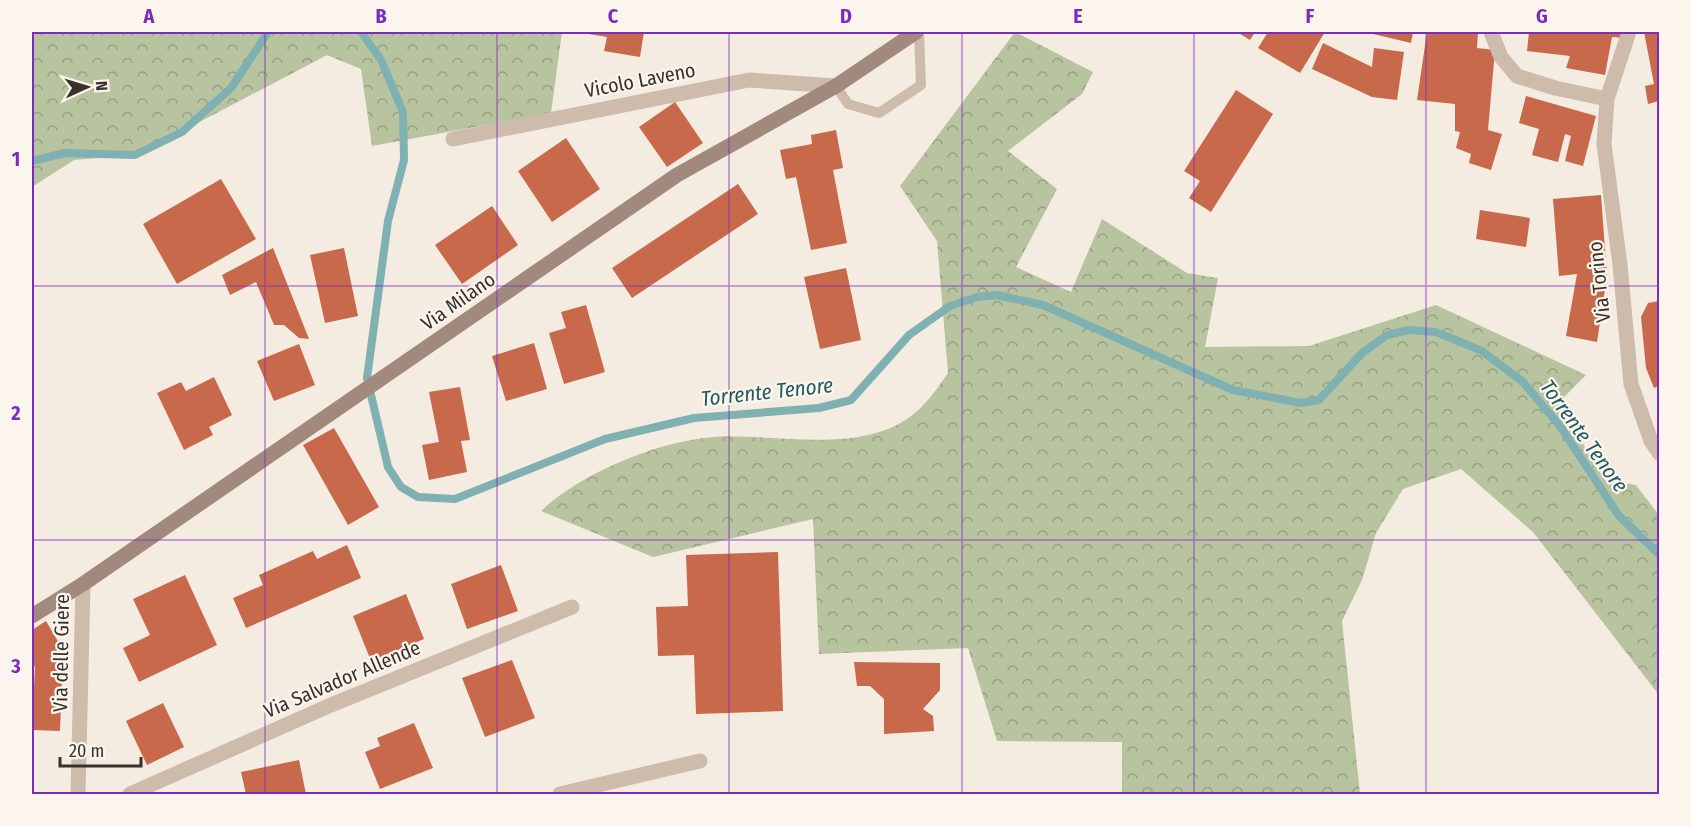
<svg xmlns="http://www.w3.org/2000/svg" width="1691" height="826" viewBox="0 0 1691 826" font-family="'Fira Sans Condensed',sans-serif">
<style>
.forest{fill:url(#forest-crowns)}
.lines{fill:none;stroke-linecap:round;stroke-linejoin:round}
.stream{stroke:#7fb0b2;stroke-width:8}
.building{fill:#c8694b}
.lane{stroke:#cdbbac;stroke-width:10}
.street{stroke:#cdbbac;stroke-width:15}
.secondary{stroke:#a18a7d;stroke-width:15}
.grid{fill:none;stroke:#7b2cbf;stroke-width:1.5;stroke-opacity:0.55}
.labels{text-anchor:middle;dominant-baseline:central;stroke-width:4.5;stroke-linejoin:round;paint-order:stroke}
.street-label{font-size:20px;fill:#3b302b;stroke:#fbf5ee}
.water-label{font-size:21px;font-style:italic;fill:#1f5a5e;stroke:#fbf5ee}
.neatline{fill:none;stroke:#7b2cbf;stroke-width:2}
.grid-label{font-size:20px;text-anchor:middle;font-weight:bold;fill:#7b2cbf}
</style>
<defs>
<pattern id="forest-crowns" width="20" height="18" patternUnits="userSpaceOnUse" patternTransform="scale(1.5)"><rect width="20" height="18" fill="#b8c4a0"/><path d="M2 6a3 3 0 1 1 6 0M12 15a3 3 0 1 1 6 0" fill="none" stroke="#97a083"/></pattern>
</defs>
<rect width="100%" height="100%" fill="#f4ebe1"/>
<!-- forest -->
<path class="forest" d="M32 32H562L551 113 372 146 361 69 327 55 137 155 74 160 32 187Z
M1015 32 1093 72 1082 94 1008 151 1057 189 1016 267 1071 292 1102 219 1187 273 1218 278 1205 347 1309 346 1436 305 1586 375 1558 403 1605 480 1636 485 1659 515V695L1533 532 1461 469 1403 489 1376 533 1362 580 1342 621 1360 794H1122V742L997 741 968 648 819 654 813 519 653 557 541 511C581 473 658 441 714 437 774 433 857 455 910 417 925 406 937 389 948 373L937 241 900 186Z"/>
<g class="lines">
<!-- stream -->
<path class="stream" d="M361 32 381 60 403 112 404 160 388 221 367 378 388 467 401 487 418 497 455 499 605 439 694 418 819 408 851 400 909 335 950 306 977 297 997 295 1043 305 1233 390 1301 403 1319 400 1362 353 1387 335 1409 330 1436 332 1482 351 1523 382 1560 426 1619 516 1660 555
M32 161 65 153 135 155 182 132 231 88 268 32"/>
</g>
<!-- building -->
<path class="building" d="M590 32H644L640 57 604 51 607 37 589 34Z
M1237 32H1255L1250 40Z
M1268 32H1325L1300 73 1258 48Z
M1365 32H1413L1411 43Z
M1427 32H1478L1477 48 1495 50 1488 130 1502 134 1491 170 1469 163 1471 154 1456 148 1460 132 1455 131V104L1417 100Z
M1529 32H1624L1625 38 1612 37 1605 75 1566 68 1570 56 1527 51Z
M1644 32H1659V101L1648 104 1645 86 1654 84Z
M1323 43 1372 67 1374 48 1404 52 1397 100 1372 97 1312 69Z
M1236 90 1273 114 1211 212 1189 198 1200 181 1184 171Z
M1526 96 1596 116 1583 166 1565 161 1571 136 1565 134 1558 162 1532 155 1539 129 1519 123Z
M675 102 703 143 667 167 639 127Z
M836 130 843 168 833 170 847 243 811 250 796 177 786 179 780 150 812 144 811 135Z
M566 138 600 189 552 222 518 171Z
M221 179 256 239 177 284 143 224Z
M738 184 758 214 632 298 612 268Z
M1601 195 1607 276 1597 342 1566 336 1577 274 1559 276 1553 199Z
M492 206 518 245 462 284 435 245Z
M1480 210 1530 218 1526 247 1476 239Z
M273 248 309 339 299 338 284 325H274L256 282 230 295 222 275Z
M344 248 358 316 325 323 310 255Z
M846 268 861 340 820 349 804 277Z
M1659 301V386L1654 388 1646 368 1641 317 1648 303Z
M586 305 605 372 564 384 549 333 566 328 561 312Z
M534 343 547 389 506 401 492 356Z
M299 344 315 385 274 401 257 361Z
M214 377 232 415 209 427 213 435 184 450 157 393 181 382 186 391Z
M460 387 470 440 461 441 467 472 429 480 422 445 439 442 429 392Z
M334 428 379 507 348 525 303 445Z
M347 545 361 578 246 628 233 598 263 585 259 575 313 551 317 559Z
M778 552 783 711 696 714 694 655 658 656 656 607 688 606 686 555Z
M501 565 518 611 467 629 451 584Z
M185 575 217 645 139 682 123 648 150 635 133 599Z
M406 594 424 639 371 661 353 616Z
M46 621 63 650 60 731 32 730 35 666 32 668V630Z
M512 660 535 718 485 737 462 678Z
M854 662 940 663V690L923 709 933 716 934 731 884 734V699L870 686H857Z
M163 703 184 747 147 765 126 721Z
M414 723 433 768 380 789 365 752 380 746 377 738Z
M299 760 306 794H246L241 772Z"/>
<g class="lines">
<!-- lane -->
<path class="lane" d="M836 86 848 104 879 113 921 85 919 32"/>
<!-- street -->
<path class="street" d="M1491 32 1501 57 1517 76 1555 88 1607 99
M1629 32 1607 99 1604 144 1620 265 1631 384 1651 441 1660 454
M453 139 749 80 836 86
M78 794 83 584
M130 794 331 705 572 607
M560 794 700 761"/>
<!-- secondary -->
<path class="secondary" d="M32 616 83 584 677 175 836 86 916 32"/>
</g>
<!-- grid -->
<path class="grid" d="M265 32V794M497 32V794M729 32V794M962 32V794M1194 32V794M1426 32V794M32 286H1660M32 540H1660"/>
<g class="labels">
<!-- street labels -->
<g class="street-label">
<text transform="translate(640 80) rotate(-11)">Vicolo Laveno</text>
<text transform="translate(1599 282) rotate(-96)">Via Torino</text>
<text transform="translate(458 301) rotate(-35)">Via Milano</text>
<text transform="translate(61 653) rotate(-89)">Via delle Giere</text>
<text transform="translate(342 679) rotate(-23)">Via Salvador Allende</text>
</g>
<!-- water labels -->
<g class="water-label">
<text transform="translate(767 392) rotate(-6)">Torrente Tenore</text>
<text transform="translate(1584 436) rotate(54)">Torrente Tenore</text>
</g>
</g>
<!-- border -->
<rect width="1691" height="826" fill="none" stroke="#fbf5ee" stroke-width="66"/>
<!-- north arrow -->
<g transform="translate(87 87) rotate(86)" stroke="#fbf5ee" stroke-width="4.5" paint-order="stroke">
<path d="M0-4.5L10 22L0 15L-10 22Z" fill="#3b302b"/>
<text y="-9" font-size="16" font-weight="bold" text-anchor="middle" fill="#3b302b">N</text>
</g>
<!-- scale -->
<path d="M60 757v9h81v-9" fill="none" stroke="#3b302b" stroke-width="3"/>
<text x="69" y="757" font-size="18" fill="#3b302b" stroke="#fbf5ee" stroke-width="4.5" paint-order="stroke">20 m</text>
<rect x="33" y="33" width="1625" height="760" class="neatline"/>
<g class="grid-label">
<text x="149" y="23">A</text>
<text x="381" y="23">B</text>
<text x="613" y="23">C</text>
<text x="846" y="23">D</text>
<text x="1078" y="23">E</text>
<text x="1310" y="23">F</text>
<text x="1542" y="23">G</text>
<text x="16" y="166">1</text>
<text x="16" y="420">2</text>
<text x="16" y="673">3</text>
</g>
</svg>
